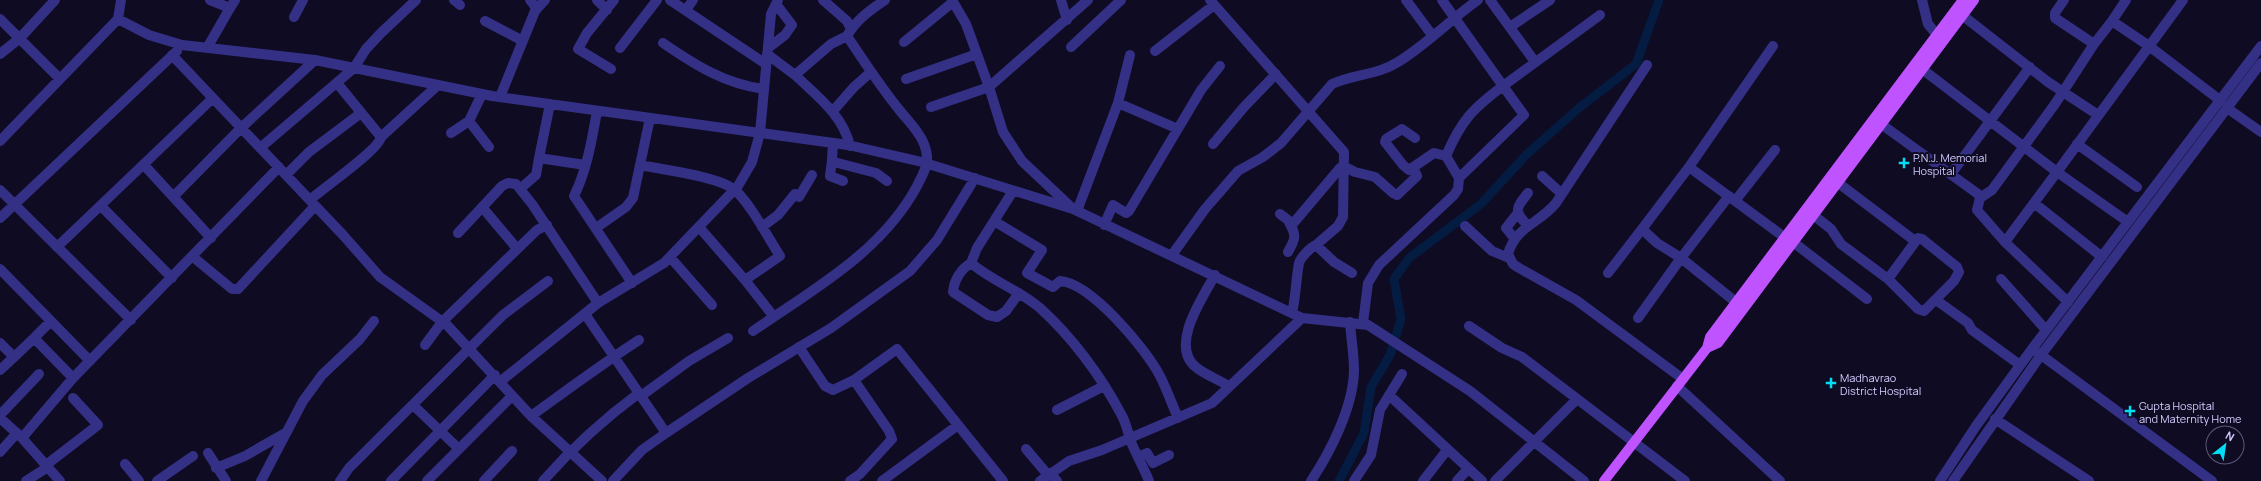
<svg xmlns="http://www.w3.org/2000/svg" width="2261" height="481" viewBox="0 0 2261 481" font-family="Manrope,sans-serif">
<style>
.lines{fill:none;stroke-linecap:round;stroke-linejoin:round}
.canal{stroke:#041b42;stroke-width:9}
.minor{stroke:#343086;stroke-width:10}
.major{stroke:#be53ff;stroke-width:10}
.poi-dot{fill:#00def7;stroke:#0f0b22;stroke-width:1.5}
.labels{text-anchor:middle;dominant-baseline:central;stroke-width:4;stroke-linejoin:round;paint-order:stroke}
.poi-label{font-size:11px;fill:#d2ccff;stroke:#0f0b22;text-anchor:start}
</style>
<rect width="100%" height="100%" fill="#0f0b22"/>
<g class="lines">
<!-- canal -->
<path class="canal" d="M1339 481 1364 433 1371 387 1390 355 1401 319 1394 279 1409 258 1481 204 1527 154 1579 108 1636 64 1659 0"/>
<!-- minor -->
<path class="minor" d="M210 0 230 8 235 0
M454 0 460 5
M530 0 537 9
M597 0 607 10
M670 0 766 64
M823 0 847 21 851 29
M952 0 966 24 989 87 1003 132 1022 161 1073 209 1302 318 1368 325 1470 391 1584 481
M1061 0 1067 20
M1210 0 1344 152 1343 217 1338 226 1316 245
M1406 0 1432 35
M1442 0 1503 86 1600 15
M1490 0 1535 62
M1922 0 1928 24 1937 35
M2064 0 2055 13V18L2094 44
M2126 0 2112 21 2149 46 2221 101
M686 10 693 0
M1962 15 2048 82 2098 115
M294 17 303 0
M0 19 60 79
M118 19 121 0
M485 21 523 41
M1510 27 1550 0
M847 36C856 20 870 10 885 0
M904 42 953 2
M663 43C695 65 725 84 764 89
M1773 46 1689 167 1784 237
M1071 47 1121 0
M207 48 230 8
M620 48 657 0
M768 48 785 35 792 25 776 4
M1155 51 1214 5
M0 54 20 38 55 0
M767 54 795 75
M172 55 343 235 380 277 447 325 531 416 602 481
M1647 65 1556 203C1539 224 1516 226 1508 254L1513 264 1519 268 1576 300 1683 379
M611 69 578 49 587 33 614 0
M1922 69 2057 172 2183 0
M906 79 977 54
M337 83 381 137 438 85
M482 94 469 121 489 147
M500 97 535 11 545 0
M1118 103 1178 129
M550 104 539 158 585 165
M931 107 989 87 1088 0
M2227 108 2261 132
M597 111C592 139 587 170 574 196L632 283
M833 111 854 87 871 72
M1881 124 1978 194 1980 198 1977 210 2005 242
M451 133 469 121
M1415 138 1402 129 1386 139 1385 142 1403 165 1409 170 1434 153 1446 156
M0 141 118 19 149 35 182 45 315 60 492 96 848 145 922 162 1073 209
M833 143 832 160 834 162 876 173 887 181
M1213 144 1244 107 1276 74
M2077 144 2137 187
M260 148 354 68 366 49 381 33 416 0
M832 160 830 176 843 181
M144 165 211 238
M640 165C663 170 718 176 735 190 752 206 767 236 780 256L745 280 699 227
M1951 174 2030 67
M286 175 309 152 361 113
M1542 176 1562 194
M1837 182 1915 241
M521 188 536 175 539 158
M0 190 131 320
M1013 191 977 248 971 263C992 281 1019 290 1040 308 1072 337 1101 376 1121 414 1126 422 1128 433 1131 442 1137 456 1144 468 1149 481
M1729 196 1681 258 1737 303
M173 197 241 128 315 60
M1980 198 1992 190 2055 104 2094 44 2112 21
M310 200C323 188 379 150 381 137
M1735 201 1775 150
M2034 203 2102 257
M101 206 172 278
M482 207 514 245
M1077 211 1118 103 1130 55
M1280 214 1288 220 1291 226
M1812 214 1831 229 1841 244 1888 279
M0 218 177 51
M994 221 1042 250 1027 273 1053 287 1060 281C1091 283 1146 349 1160 376 1167 390 1172 404 1178 418
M1104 225 1113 205 1126 213 1129 211 1201 90 1220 66
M1465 226 1492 251 1509 258
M1528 226C1514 211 1515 209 1528 193
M762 227 778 215 795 194 799 197 812 175
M596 228 626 207 633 198 650 118
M1642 229 1689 167
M458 233 502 186 508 183 516 184 532 204 598 303
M1514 238 1506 228 1517 214
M1918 238 1922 239 1957 267 1959 272 1954 281 1924 311 1918 309 1888 279Z
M1793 242 1867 299
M57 247 213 98
M1288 252C1294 241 1297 237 1291 226L1340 168 1345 167 1355 172 1375 177 1393 193 1397 195 1417 176 1414 169
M1172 255 1205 209 1238 171 1263 157 1281 143 1332 84C1353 74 1378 75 1398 62 1426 45 1451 19 1478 0
M193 257 232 289H238L315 206
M670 257 712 305
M971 263C961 269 954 280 953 292L988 315 997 317 1006 311 1019 293
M0 269 90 361
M1608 273 1642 229 1657 243 1681 258 1638 318
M1215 275C1203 297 1168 347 1197 368 1206 375 1219 380 1229 386
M2001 279 2046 330
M745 280 774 317
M1936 300 1968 323 1972 330 2020 365
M2068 302 2005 242 2057 172 2128 222
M1292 313C1296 296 1296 279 1299 263 1301 257 1311 247 1316 245L1334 262 1352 273
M585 314 666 433 642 450 613 481
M1363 323 1368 283 1379 265 1454 195 1458 189 1459 178 1524 115 1503 86C1472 109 1461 121 1446 156L1459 178
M1469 326 1502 348 1522 357 1685 481
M753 331C812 290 882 252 917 186 925 170 931 162 924 144 919 131 910 123 901 112 881 88 864 61 847 36L831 44 795 75C817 96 843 115 850 146
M34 338 51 321
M0 343 14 357 34 338 73 378
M425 345 442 322 537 230 547 225
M799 347 825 386 833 390 854 380 897 349 1003 481
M2037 352 2212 481
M0 370 14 357
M501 381 598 303 664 263 738 186 752 162 760 133 771 14 778 0
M1677 386 1780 481
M1389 395 1482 481
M641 396 689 361 728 338
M413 405 458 448
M1057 410 1104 386
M0 415 39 374
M531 416C567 390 602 364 639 340
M0 418 22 438 60 481
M1995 419 2089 481
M666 433 748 378 831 328 910 271 937 240 975 178
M22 438 73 378 279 167
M1026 449 1048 475
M0 452 17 433
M208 453 226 481
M1138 457 1147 453 1153 463 1169 455
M125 464 139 481
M46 465 98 425 73 398
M216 468 245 456 287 432
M1050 473 1057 481
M26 481 48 467
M157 481 193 456
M261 481 303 401 322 375 360 339 374 321
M340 481 349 468 503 315 548 281
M391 481 495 375
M427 481 512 396
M484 481 512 451
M543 481C572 448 604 419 639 393
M850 481 860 474 892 439 889 431 854 380
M882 481 958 425
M1040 481 1069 461 1102 450 1212 403 1302 318
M1311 481C1331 451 1353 407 1354 371 1354 354 1351 338 1350 322
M1354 481 1371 455 1380 410 1402 374
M1423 481 1447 450
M1457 481 1468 469
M1495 481 1576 400
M1940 481 1976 426 2032 349 2261 46
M1953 481 2041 355 2261 63"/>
<!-- major -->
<path class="major" d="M1707 348 1718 343 1974 0
M1604 481 1707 348 1710 337 1963 0"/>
</g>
<!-- markers -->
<g class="poi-dot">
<path d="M1902 157h4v4h4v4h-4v4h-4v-4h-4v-4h4z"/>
<path d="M1829 377h4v4h4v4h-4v4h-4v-4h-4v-4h4z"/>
<path d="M2128 405h4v4h4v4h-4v4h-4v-4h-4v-4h4z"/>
</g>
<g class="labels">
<!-- poi labels -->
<g class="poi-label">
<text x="1913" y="157">P.N.J. Memorial<tspan x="1913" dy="13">Hospital</tspan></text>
<text x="1840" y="377">Madhavrao<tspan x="1840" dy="13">District Hospital</tspan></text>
<text x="2139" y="405">Gupta Hospital<tspan x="2139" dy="13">and Maternity Home</tspan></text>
</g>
</g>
<!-- north arrow -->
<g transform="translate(2225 445) rotate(30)"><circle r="19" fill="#0f0b22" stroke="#5d587a"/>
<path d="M0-3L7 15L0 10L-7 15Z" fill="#00def7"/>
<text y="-6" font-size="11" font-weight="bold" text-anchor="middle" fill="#d2ccff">N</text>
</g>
</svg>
